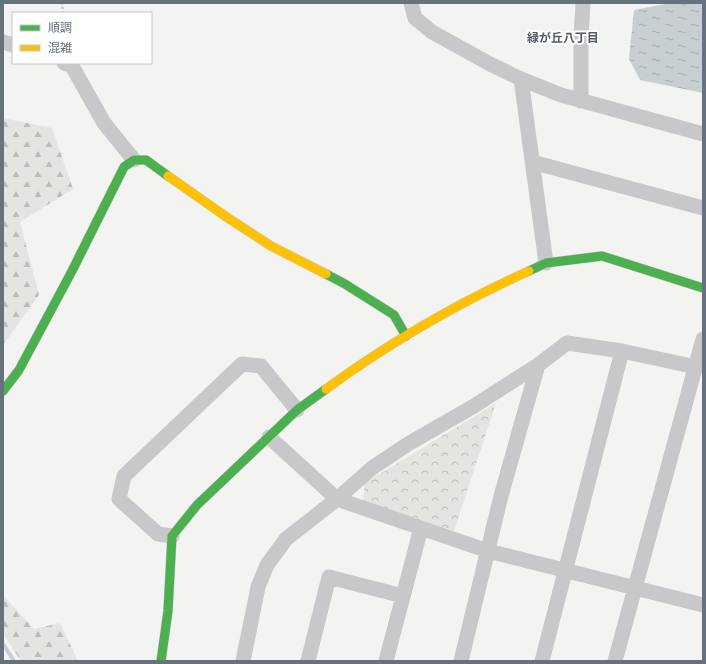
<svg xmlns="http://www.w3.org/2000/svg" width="706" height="664" viewBox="0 0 706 664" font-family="'Roboto Condensed','Noto Sans JP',sans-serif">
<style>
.forest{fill:url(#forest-firs)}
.park{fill:url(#park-crowns)}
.water{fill:url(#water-ripples)}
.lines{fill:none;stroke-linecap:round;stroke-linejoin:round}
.stream{stroke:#c8cfd2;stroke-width:4}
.fast-casing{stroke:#cfcfcf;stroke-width:10}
.slow-casing{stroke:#cfcfcf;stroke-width:10}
.path{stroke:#c5c6c6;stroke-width:2.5;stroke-dasharray:2 2;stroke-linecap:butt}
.street{stroke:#c7c8c9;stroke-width:15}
.fast{stroke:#4caf50;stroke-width:9}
.slow{stroke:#ffc107;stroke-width:9}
.labels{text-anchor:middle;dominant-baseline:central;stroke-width:4;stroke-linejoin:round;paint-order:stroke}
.neighbourhood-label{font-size:12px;font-weight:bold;fill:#535b64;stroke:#fff}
</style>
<defs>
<pattern id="forest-firs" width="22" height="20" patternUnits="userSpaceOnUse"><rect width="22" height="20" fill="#e2e5e0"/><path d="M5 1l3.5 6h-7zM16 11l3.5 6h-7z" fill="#bbbebb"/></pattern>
<pattern id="park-crowns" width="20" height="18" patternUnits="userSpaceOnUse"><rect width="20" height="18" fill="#e2e5e0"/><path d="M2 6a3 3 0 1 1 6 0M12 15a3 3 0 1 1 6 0" fill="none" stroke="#bbbebb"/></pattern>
<pattern id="water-ripples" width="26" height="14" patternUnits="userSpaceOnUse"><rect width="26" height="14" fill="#c8cfd2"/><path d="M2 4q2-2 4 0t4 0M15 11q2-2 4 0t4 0" fill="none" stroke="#a6acb0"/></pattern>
</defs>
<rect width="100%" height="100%" fill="#f3f3f1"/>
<!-- forest -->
<path class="forest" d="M3 118 52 128 73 189 20 222 39 295 3 345Z
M3 595 34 629 60 623 78 661H21L3 634Z"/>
<!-- park -->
<path class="park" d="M496 403 454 531 363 501 365 483Z"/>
<!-- water -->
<path class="water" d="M671 3H703V93L640 80 629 59 634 10Z"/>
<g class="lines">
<!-- stream -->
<path class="stream" d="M3 644 14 661"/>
<!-- fast casing -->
<g class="fast-casing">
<path id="fast" d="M529 271 546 263 602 256 703 288
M326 274 345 284 394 315 406 336
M3 391 19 370 72 271 124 167 134 160H146L168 176
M161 661 168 611 172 536 197 505 297 410 326 389"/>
</g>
<!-- slow casing -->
<g class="slow-casing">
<path id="slow" d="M168 176 228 218 271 246 326 274
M326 389C389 343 458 303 529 271"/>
</g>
<!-- path -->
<path class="path" d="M62 3 63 13"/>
<!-- street -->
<path class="street" d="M411 3 415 18 432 32 490 64 521 79 561 95 703 134
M3 42 13 45
M64 63 72 66 104 123 134 160
M521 79 546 263
M581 101V37L583 3
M532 162 703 208
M269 437 337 499 488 551 703 605
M172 536 158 534 119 499 124 476 242 364 261 366 297 410
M243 661 258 587 267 565 286 539 337 499 372 468 408 444 474 406 538 365 567 343 622 351 696 367
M308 661 329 577 403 596
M386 661 421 528
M461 661 501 496 538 365
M542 661 622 351
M615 661 703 339"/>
<!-- fast -->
<use href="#fast" class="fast"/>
<!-- slow -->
<use href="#slow" class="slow"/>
</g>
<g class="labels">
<!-- neighbourhood labels -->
<g class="neighbourhood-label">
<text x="563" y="38">緑が丘八丁目</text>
</g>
</g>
<!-- border -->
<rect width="706" height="664" fill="none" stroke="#66727e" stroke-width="8"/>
<!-- legend -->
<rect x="12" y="12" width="140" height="52" fill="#ffffff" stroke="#c2c7cb"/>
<rect x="20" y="25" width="20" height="6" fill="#4caf50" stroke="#c2c7cb"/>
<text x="48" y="32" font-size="12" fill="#66727e">順調</text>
<rect x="20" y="45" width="20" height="6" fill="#ffc107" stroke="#c2c7cb"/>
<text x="48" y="52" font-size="12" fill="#66727e">混雑</text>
</svg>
